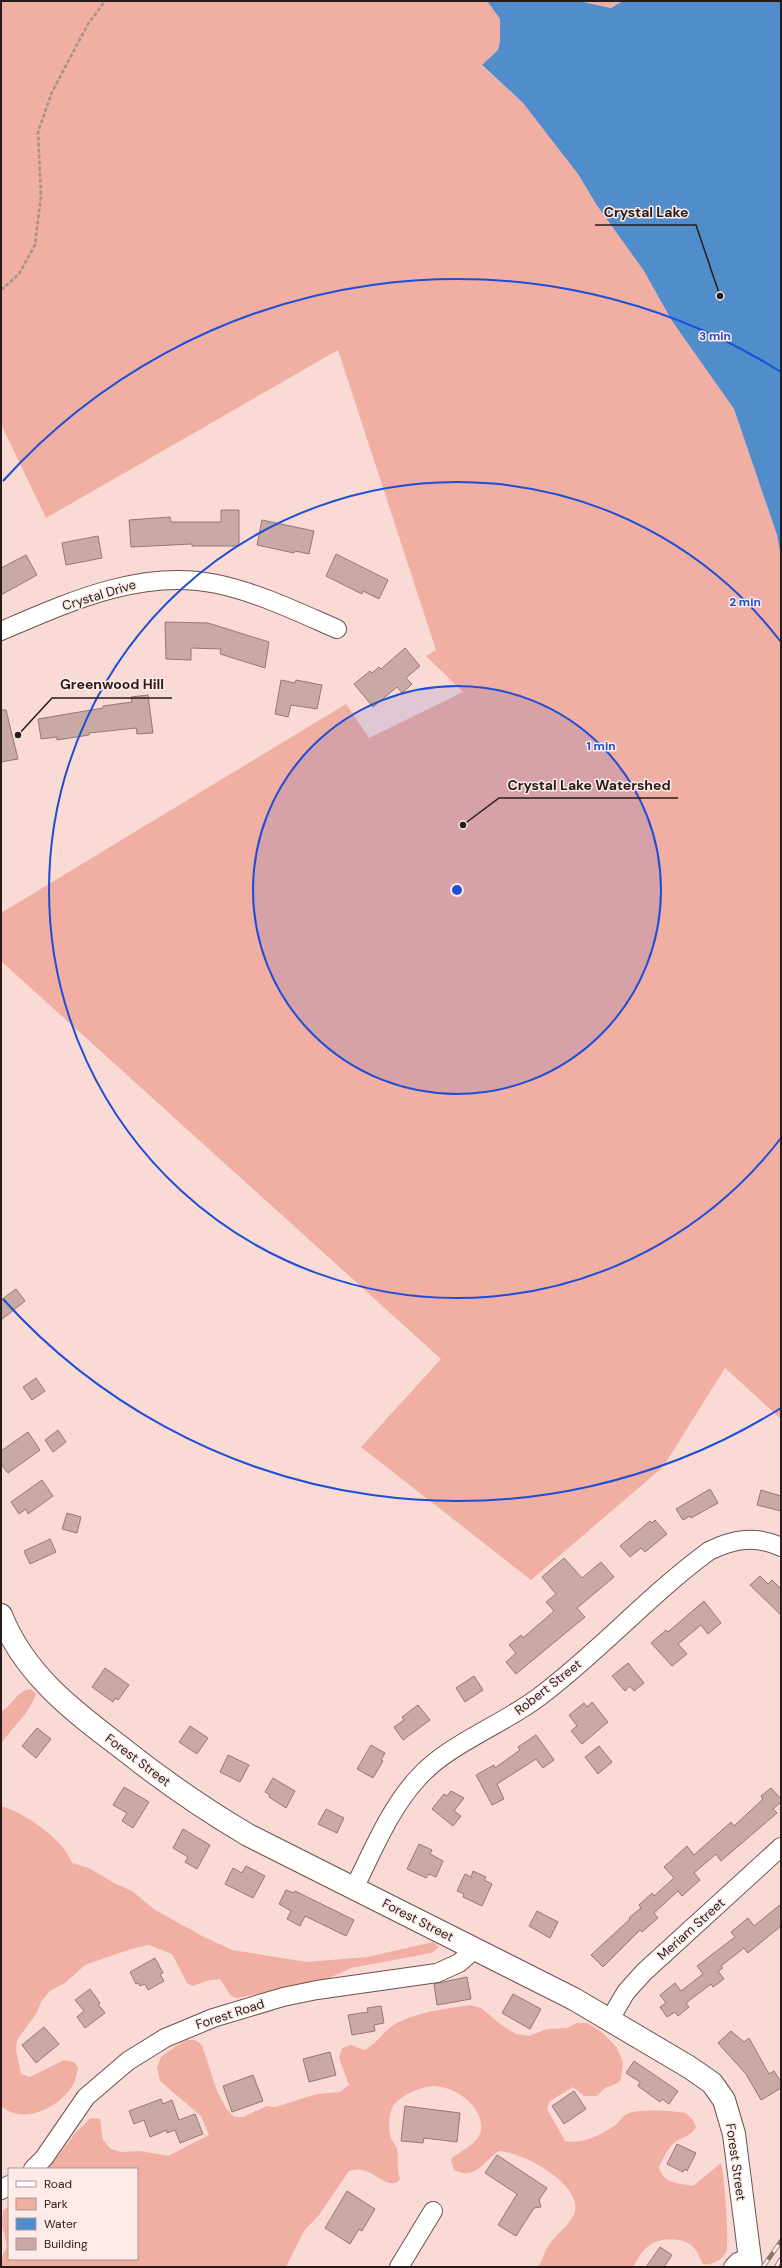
<svg xmlns="http://www.w3.org/2000/svg" width="782" height="2268" viewBox="0 0 782 2268" font-family="'DM Sans',sans-serif">
<style>
.green{fill:#f1aea2}
.water{fill:#518dca}
.building{fill:#c8a9a3;stroke:#967973}
.lines{fill:none;stroke-linecap:round;stroke-linejoin:round}
.minor-casing{stroke:#6d524d;stroke-width:20}
.secondary-casing{stroke:#6d524d;stroke-width:24}
.path{stroke:#a8908c;stroke-width:2.5;stroke-dasharray:4 2;stroke-linecap:butt}
.minor{stroke:#fff;stroke-width:18}
.secondary{stroke:#fff;stroke-width:22}
.rail-casing{stroke:#897470;stroke-width:4.5}
.rail{stroke:#feebe7;stroke-width:3;stroke-dasharray:9;stroke-linecap:butt}
.ring{fill:none;stroke:#1d4ed8;stroke-width:2}
.labels{text-anchor:middle;dominant-baseline:central;stroke-width:3;stroke-linejoin:round;paint-order:stroke}
.street-label{font-size:13px;fill:#271c1a;stroke:#feebe7}
.centre{fill:#1d4ed8;stroke:#feebe7;stroke-width:2}
.ring-label{font-size:12px;text-anchor:middle;font-weight:bold;fill:#1d4ed8;stroke:#feebe7;stroke-width:3;stroke-linejoin:round;paint-order:stroke}
.leader{fill:none;stroke:#271c1a;stroke-width:1.5}
.callout-dot{fill:#271c1a;stroke:#feebe7;stroke-width:1.5}
.callout-label{font-size:14px;text-anchor:middle;font-weight:bold;fill:#271c1a;stroke:#feebe7;stroke-width:3;stroke-linejoin:round;paint-order:stroke}
</style>
<rect width="100%" height="100%" fill="#fadad4"/>
<!-- green -->
<path class="green" d="M1 1H487L500 19V41L498 50 482 66 523 103 578 174 596 204 644 271 672 321 734 409 777 535 781 558V1419L725 1368 663 1467 531 1580 361 1447 441 1359 1 961V913L346 704 369 738 463 692 426 656 436 650 338 350 46 518 1 424Z
M579 1H623L612 8Z
M31 1689 36 1694C29 1714 12 1727 1 1744V1712C13 1705 16 1691 31 1689Z
M1 1806C24 1812 65 1841 72 1863L89 1868 114 1883 132 1891 155 1910 202 1936 232 1950 307 1962 367 1957 433 1942 439 1947 431 1953 351 1968 314 1985 283 1989 237 1998 231 1996 220 1979 210 1980 192 1986 187 1983 172 1954 149 1945 131 1949 85 1965 65 1983 50 1991 41 2002 36 2014 17 2040 16 2051 21 2074 30 2077 64 2060 74 2062 78 2068C77 2073 76 2079 74 2083 61 2107 24 2126 1 2106Z
M470 2005 481 2008 500 2024 516 2034 529 2036 547 2029 567 2028 577 2023H587L603 2033 617 2048 623 2062 621 2079 618 2083 605 2088 597 2096H584L573 2087 550 2101 547 2109 565 2141C583 2144 599 2136 614 2126 619 2123 622 2116 627 2114 638 2108 673 2111 686 2113L693 2120 696 2127C691 2136 683 2137 675 2142 668 2147 663 2159 659 2167 663 2184 678 2183 693 2186L721 2163C724 2173 730 2243 726 2252 722 2261 711 2265 703 2264 700 2259 698 2252 694 2248 685 2237 661 2237 650 2245 642 2250 638 2259 633 2267H538C543 2260 544 2251 549 2245 556 2234 572 2224 575 2211 581 2183 522 2152 499 2151 483 2161 476 2181 454 2170L451 2159C461 2150 478 2145 481 2130 484 2107 456 2087 435 2086 422 2086 398 2096 392 2108 389 2115 388 2130 391 2138 392 2141 396 2145 397 2149 399 2158 396 2168 400 2179 390 2192 374 2171 362 2170 359 2169 353 2170 349 2171L319 2215 304 2231 286 2267H1V2260L7 2246 2 2225 3 2211 9 2206V2259H137V2169H48L77 2131 91 2118 100 2119 103 2140 111 2149 122 2152 140 2151 168 2156 209 2135 201 2116 160 2081 157 2068 161 2057 176 2046 187 2040H195L202 2045 217 2091 226 2108 234 2117H243L267 2106 275 2107 317 2094 340 2092 349 2085 339 2058 342 2048 351 2045 364 2050C376 2045 382 2033 392 2026 414 2012 445 2009 470 2005Z"/>
<!-- water -->
<path class="water" d="M487 1H579L611 8 623 1H781V558L777 535 734 409 672 321 644 271 596 204 578 174 523 103 482 65 498 50 500 41V19Z"/>
<!-- building -->
<path class="building" d="M221 510H239V546H192V544L131 547 129 520 170 517 171 522H221Z
M262 520 314 531 309 554 295 551 294 553 257 545Z
M98 536 102 558 66 565 62 543Z
M336 554 388 580 379 599 363 591 362 594 326 576Z
M26 555 37 575 1 595V568Z
M165 622 208 623 269 642 265 668 220 654 221 649 191 648V660L166 659Z
M405 648 420 666 406 678 412 684 402 693 397 687 373 707 354 684 370 671 372 673 379 667 381 669Z
M281 680 295 683 296 680 322 685 317 709 291 705 288 717 275 714Z
M148 695 153 733 137 734 136 728 89 733V735L57 740V737L41 739 38 719 103 708V706L132 702 131 697Z
M1 710H6L18 759 1 762Z
M16 1289 25 1301 1 1320V1300Z
M36 1378 45 1391 32 1400 23 1387Z
M58 1430 66 1442 53 1452 45 1440Z
M28 1432 40 1450 8 1473 1 1464V1451Z
M42 1480 53 1496 28 1514 26 1509 19 1514 11 1502Z
M710 1489 718 1503 691 1518 690 1516 683 1520 676 1509Z
M761 1490 781 1496V1511L757 1505Z
M67 1513 81 1517 77 1533 62 1529Z
M655 1520 667 1534 645 1552 641 1548 630 1557 620 1546 650 1521 652 1523Z
M50 1539 56 1552 30 1564 24 1551Z
M564 1558 582 1578 601 1562 614 1577 577 1608 585 1617 516 1674 506 1662 516 1653 509 1645 521 1635 523 1638 554 1611 546 1602 556 1594 542 1577Z
M760 1576 768 1584 772 1580 781 1589V1615L750 1585Z
M704 1601 721 1623 708 1634 701 1625 678 1644 687 1654 672 1666 651 1643 666 1630 668 1632Z
M628 1663 644 1683 634 1691 630 1686 625 1691 612 1676Z
M105 1668 129 1685 118 1700 115 1698 113 1702 92 1687Z
M474 1676 483 1690 465 1702 456 1688Z
M592 1702 608 1722 582 1744 571 1731 577 1726 569 1715 584 1703 587 1707Z
M418 1705 430 1720 403 1740 394 1727 404 1720 402 1717Z
M190 1726 208 1738 197 1754 179 1742Z
M37 1728 51 1739 36 1758 22 1746Z
M536 1735 554 1760 543 1768 536 1759 497 1784 504 1799 492 1805 476 1775 494 1765 495 1768 520 1750 518 1747Z
M371 1745 385 1753 381 1760 383 1761 373 1778 357 1769Z
M599 1746 612 1762 598 1774 585 1757Z
M228 1755 249 1765 240 1782 220 1772Z
M273 1778 295 1791 286 1808 269 1797 270 1795 265 1792Z
M124 1787 149 1802 133 1828 122 1821 127 1813 113 1805Z
M771 1788 781 1799V1802L773 1809 777 1813 721 1861 716 1854 694 1873 700 1880 682 1896 678 1891 654 1913 658 1918 642 1932 640 1930 603 1967 591 1955 630 1919 629 1918 641 1908 639 1905 652 1893 654 1896 674 1878 664 1867 687 1846 694 1855 731 1822 734 1826 763 1799 761 1796Z
M451 1791 464 1798 454 1811 461 1816 453 1826 432 1809 444 1794 447 1796Z
M326 1809 344 1818 337 1833 318 1824Z
M183 1829 210 1845 197 1869 185 1862 188 1857 173 1848Z
M419 1844 432 1850 430 1854 443 1861 436 1877 429 1874 426 1878 407 1869Z
M246 1866 265 1876 253 1898 225 1884 233 1868 242 1873Z
M473 1871 486 1877 484 1880 492 1884 482 1906 463 1897 464 1894 457 1891 465 1874 471 1877Z
M286 1890 294 1893 295 1891 354 1920 346 1936 305 1916 300 1926 287 1919 291 1911 279 1904Z
M781 1904V1926L748 1953 744 1948 721 1966 723 1968 718 1971 724 1979 713 1987 711 1984 686 2003 689 2007 678 2016 675 2012 667 2017 660 2007 666 2003 660 1995 675 1983 681 1991 703 1974 697 1966 735 1937 731 1932 748 1918 754 1926Z
M537 1911 558 1922 550 1938 529 1926Z
M155 1958 163 1973 160 1974 164 1981 148 1990 145 1984 140 1986 138 1983 136 1984 130 1972Z
M467 1977 471 1999 437 2005 434 1984Z
M90 1989 100 2003 98 2004 105 2013 85 2028 77 2017 84 2011 75 2000Z
M513 1994 541 2009 530 2029 502 2013Z
M381 2006 384 2023 374 2025 375 2031 352 2035 348 2015 368 2012 367 2008Z
M44 2027 59 2044 36 2063 22 2045Z
M731 2031 744 2042 749 2038 769 2074 774 2071 781 2082V2088L761 2100 746 2074 718 2043Z
M330 2052 336 2075 309 2082 303 2059Z
M634 2061 678 2091 669 2104 662 2099 660 2102 638 2086 640 2082 626 2073Z
M253 2075 263 2101 232 2112 223 2086Z
M574 2091 586 2109 564 2124 552 2106Z
M161 2099 163 2104 172 2100 179 2120 195 2114 203 2134 180 2143 175 2130 167 2133V2130L150 2137 144 2120 134 2124 129 2111Z
M405 2106 460 2113 457 2142 424 2138 423 2143 401 2141Z
M677 2144 696 2153 687 2171 685 2169 683 2172 667 2164Z
M497 2155 547 2188 539 2200 541 2207 534 2208 516 2236 498 2225 517 2194 485 2173Z
M347 2191 375 2209 362 2231 359 2229 350 2244 325 2228Z
M660 2247 672 2255 664 2267H646Z"/>
<g class="lines">
<!-- minor casing -->
<g class="minor-casing">
<path id="minor" d="M1 631C69 602 142 568 217 584 259 593 298 612 337 629
M354 1888C373 1851 390 1808 418 1778 448 1744 502 1725 539 1697 599 1652 649 1595 709 1551 733 1539 756 1535 781 1547
M610 2019 626 1992 644 1972 781 1847
M33 2169 44 2158 86 2097 128 2061 165 2038 213 2018 283 1997 317 1990 437 1973 459 1963 475 1949
M1 2190 9 2185
M399 2267 433 2211
M733 2267 738 2262 749 2258"/>
</g>
<!-- secondary casing -->
<g class="secondary-casing">
<path id="secondary" d="M1 1615C24 1674 73 1711 122 1748 162 1780 204 1809 248 1835L574 1999 689 2067 712 2083 724 2100 734 2134 751 2267"/>
</g>
<!-- path -->
<path class="path" d="M1 290 19 274 35 245 41 196 38 132 52 92 88 24 105 1"/>
<!-- minor -->
<use href="#minor" class="minor"/>
<!-- secondary -->
<use href="#secondary" class="secondary"/>
<!-- rail casing -->
<g class="rail-casing">
<path id="rail" d="M763 2267 781 2241
M776 2267 781 2259"/>
</g>
<!-- rail -->
<use href="#rail" class="rail"/>
</g>
<!-- distance rings -->
<circle cx="457" cy="890" r="204" fill="#1d4ed8" fill-opacity=".12"/>
<g class="ring">
<circle cx="457" cy="890" r="204"/>
<path d="M781 1138A408 408 0 1 1 781 642"/>
<path d="M781 1408A611 611 0 0 1 3 1299M3 481A611 611 0 0 1 781 372"/>
</g>
<g class="labels">
<!-- street labels -->
<g class="street-label">
<text transform="translate(99 595) rotate(-17)">Crystal Drive</text>
<text transform="translate(548 1687) rotate(-38)">Robert Street</text>
<text transform="translate(138 1760) rotate(37)">Forest Street</text>
<text transform="translate(418 1920) rotate(27)">Forest Street</text>
<text transform="translate(691 1929) rotate(-42)">Meriam Street</text>
<text transform="translate(230 2014) rotate(-18)">Forest Road</text>
<text transform="translate(736 2162) rotate(82)">Forest Street</text>
</g>
</g>
<circle cx="457" cy="890" r="6" class="centre"/>
<g class="ring-label">
<text x="715" y="340">3 min</text>
<text x="745" y="606">2 min</text>
<text x="601" y="750">1 min</text>
</g>
<!-- callouts -->
<path class="leader" d="M720 296L696 225H595M18 735L52 698H172M463 825L499 798H678"/>
<g class="callout-dot">
<circle cx="720" cy="296" r="4"/>
<circle cx="18" cy="735" r="4"/>
<circle cx="463" cy="825" r="4"/>
</g>
<g class="callout-label">
<text x="646" y="217">Crystal Lake</text>
<text x="112" y="689">Greenwood Hill</text>
<text x="589" y="790">Crystal Lake Watershed</text>
</g>
<!-- border -->
<rect width="782" height="2268" fill="none" stroke="#271c1a" stroke-width="4"/>
<!-- legend -->
<rect x="8" y="2168" width="130" height="92" fill="#feebe7" stroke="#a89895"/>
<rect x="16" y="2181" width="20" height="6" fill="#ffffff" stroke="#a89895"/>
<text x="44" y="2188" font-size="12" fill="#271c1a">Road</text>
<rect x="16" y="2198" width="20" height="12" fill="#f1aea2" stroke="#a89895"/>
<text x="44" y="2208" font-size="12" fill="#271c1a">Park</text>
<rect x="16" y="2218" width="20" height="12" fill="#518dca" stroke="#a89895"/>
<text x="44" y="2228" font-size="12" fill="#271c1a">Water</text>
<rect x="16" y="2238" width="20" height="12" fill="#c8a9a3" stroke="#a89895"/>
<text x="44" y="2248" font-size="12" fill="#271c1a">Building</text>
</svg>
